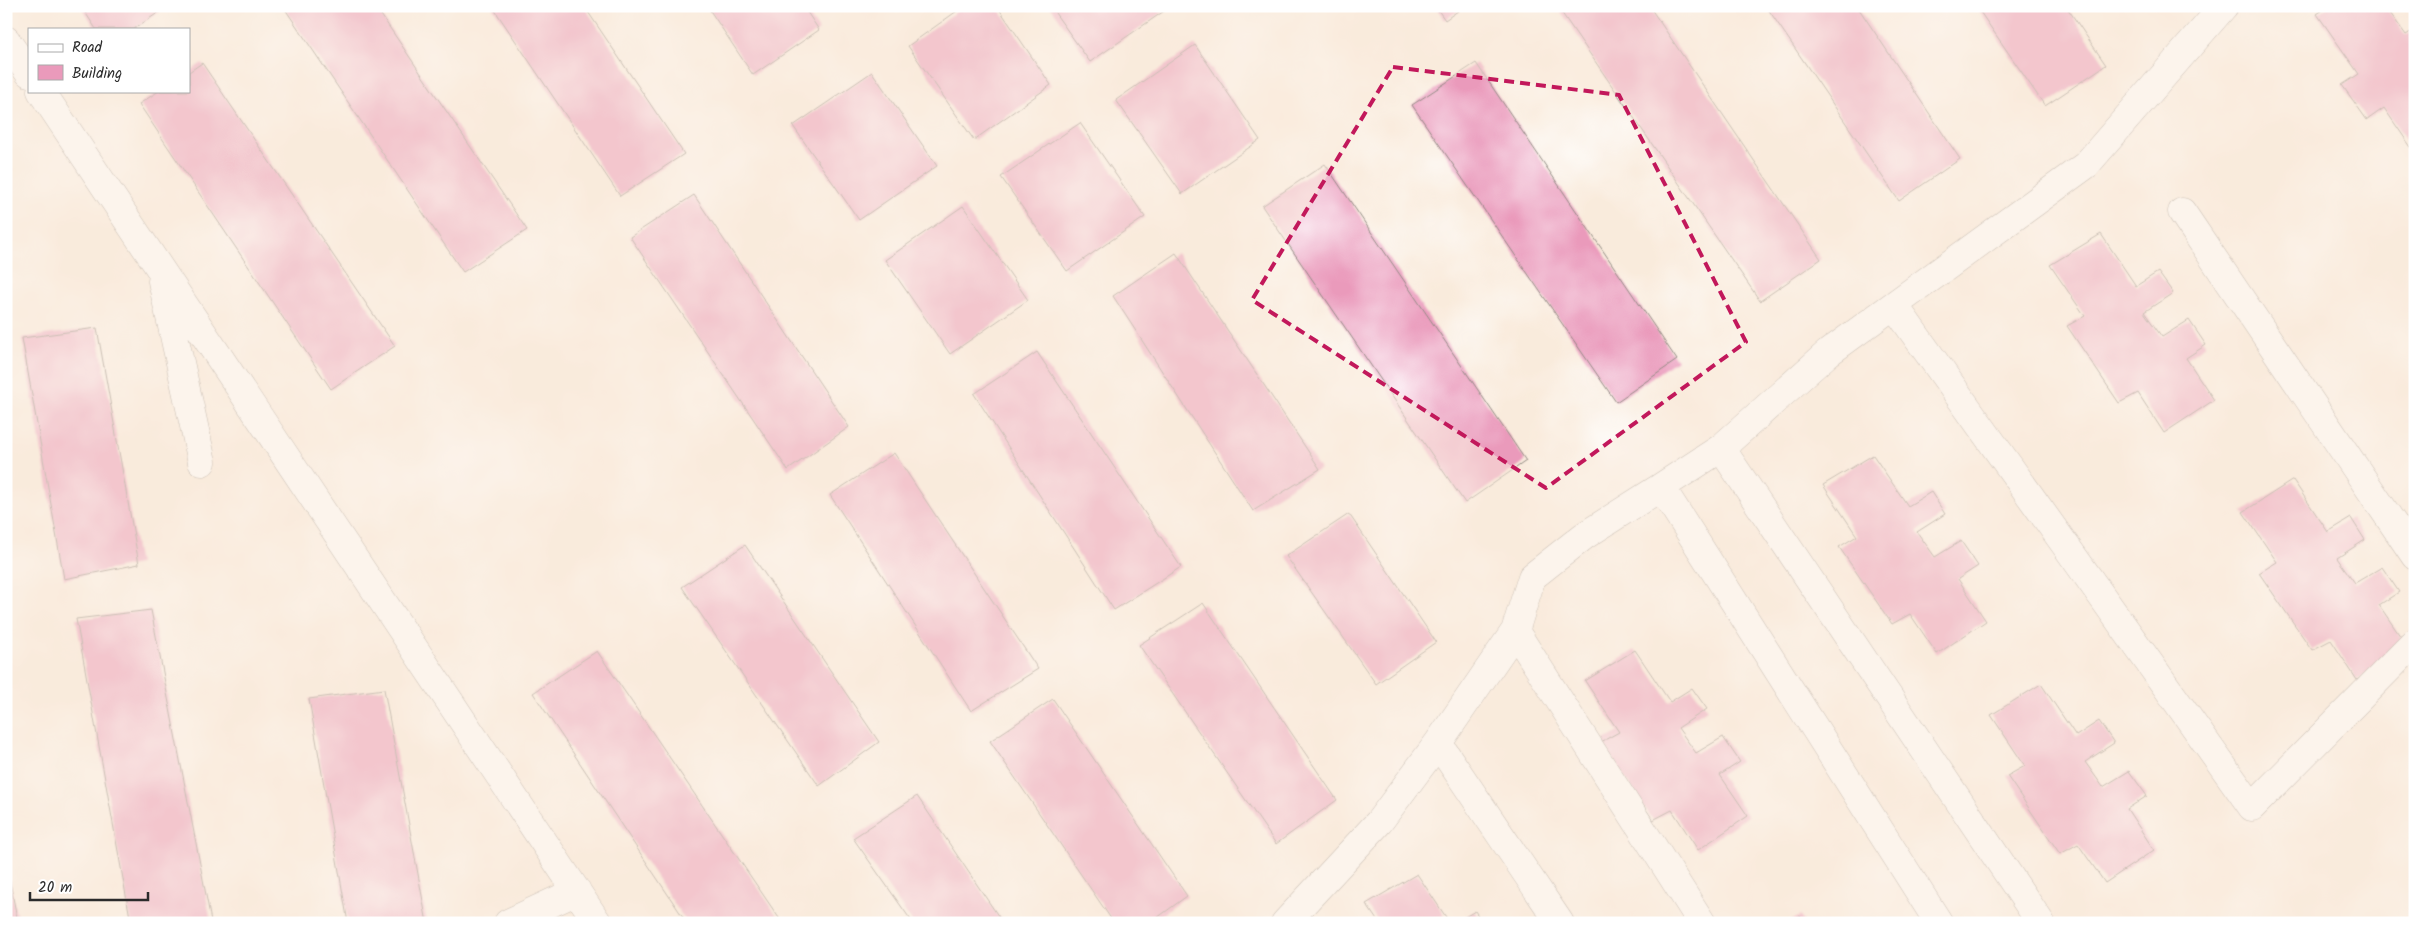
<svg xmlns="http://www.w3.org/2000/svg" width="2421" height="929" viewBox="0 0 2421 929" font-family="Kalam,sans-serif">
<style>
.building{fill:#ea9abb}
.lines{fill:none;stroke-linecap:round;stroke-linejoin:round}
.street-casing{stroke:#928b84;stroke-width:29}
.street{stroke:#fff;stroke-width:28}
.marked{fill:none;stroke:#c2185b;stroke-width:4;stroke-dasharray:10 6;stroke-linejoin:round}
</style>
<rect width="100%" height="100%" fill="#fff"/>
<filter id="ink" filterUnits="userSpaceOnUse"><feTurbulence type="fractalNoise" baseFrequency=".02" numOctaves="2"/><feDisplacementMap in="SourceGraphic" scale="10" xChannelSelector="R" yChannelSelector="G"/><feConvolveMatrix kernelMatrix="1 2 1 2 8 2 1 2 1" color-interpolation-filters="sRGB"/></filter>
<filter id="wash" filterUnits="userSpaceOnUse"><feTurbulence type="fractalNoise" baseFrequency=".0096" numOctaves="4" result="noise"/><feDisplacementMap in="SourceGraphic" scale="20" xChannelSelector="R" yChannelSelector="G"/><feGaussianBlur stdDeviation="1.12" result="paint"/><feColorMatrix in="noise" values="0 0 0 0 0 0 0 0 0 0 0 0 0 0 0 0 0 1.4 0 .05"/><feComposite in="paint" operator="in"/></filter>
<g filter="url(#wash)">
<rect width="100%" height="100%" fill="#f9ebdc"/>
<g id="blocks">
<!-- building -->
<path class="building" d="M81 6H168L134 29H96Z
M283 6H375L527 230 463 272Z
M492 6H584L684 154 620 196Z
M707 6H803L819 30 753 75Z
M964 6H997L1051 85 974 140 908 46Z
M1050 6H1166L1167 9 1090 62Z
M1435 6H1465L1445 20Z
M1557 6H1649L1821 259 1760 301Z
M1766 6H1857L1960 159 1899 201Z
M1976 6H2066L2106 65 2045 106Z
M2329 6H2385L2406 35 2415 29V153L2384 108 2367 120 2342 85 2359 74 2317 14Z
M1195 45 1260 140 1182 194 1116 100Z
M202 63 395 346 331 389 139 104 159 91H189V72Z
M1476 63 1677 360 1616 402 1412 105Z
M872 72 937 166 859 220 793 126Z
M1080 123 1145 217 1067 271 1001 177Z
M1325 164 1526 461 1465 503 1262 206Z
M694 195 849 427 788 470 630 237Z
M963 206 1028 300 950 354 885 260Z
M2101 234 2136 286 2158 272 2173 293 2144 312 2162 337 2189 320 2206 345 2186 358 2214 400 2164 433 2138 393 2119 403 2067 326 2085 316 2050 265Z
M1176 253 1320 469 1253 511 1113 296Z
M97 328 139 564 64 579 22 338Z
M1037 352 1181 567 1114 610 974 394Z
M894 453 1038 669 971 711 830 495Z
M1873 455 1908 506 1931 492 1945 514 1917 532 1935 557 1961 541 1978 566 1958 579 1986 621 1937 654 1910 614 1892 624 1839 547 1857 536 1823 485Z
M2293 480 2328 532 2351 518 2365 540 2337 558 2355 583 2382 567 2399 592 2379 605 2407 646 2357 680 2331 640 2312 650 2259 573 2277 562 2243 512Z
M1349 514 1436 642 1376 684 1286 556Z
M745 545 879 742 819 786 682 587Z
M1203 603 1337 800 1276 844 1139 645Z
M151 610 211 921 197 923H131L76 619Z
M1635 650 1670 702 1692 688 1707 709 1678 728 1696 753 1723 737 1740 762 1720 775 1748 816 1698 850 1672 810 1653 820 1601 742 1619 732 1585 681Z
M597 651 781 921 779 923H687L533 693Z
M2041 684 2076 736 2099 721 2114 743 2085 762 2103 787 2129 771 2147 796 2127 809 2154 850 2105 883 2078 844 2060 854 2007 776 2025 766 1991 715Z
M384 689 427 923H348L309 699Z
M1053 699 1187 896 1150 923H1114L990 741Z
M917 796 1003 923H913L853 838Z
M6 867H7L18 923H6Z
M1417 874 1450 923H1379L1366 904Z
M1475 911 1483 923H1455Z
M1800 916 1804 923H1788Z"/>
</g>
</g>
<g filter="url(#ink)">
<use href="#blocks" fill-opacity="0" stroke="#928b84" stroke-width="1"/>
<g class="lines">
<!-- street casing -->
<g class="street-casing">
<path id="street" d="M6 40 29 73
M41 91 598 923
M2182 212 2415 556
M162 281 202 462
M1894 305 2252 807 2415 642
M1661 487 1721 448
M1438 743 1515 631
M508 923 577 891
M1285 923 1379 822 1438 743 1560 923
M1702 923 1515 631 1532 577 1584 536 1661 487 1939 923
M2041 923 1721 448 1828 353 2086 165 2224 6"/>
</g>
<!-- street -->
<use href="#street" class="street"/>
</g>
</g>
<!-- marked area -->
<path d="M0 0H2421V929H0ZM1393 67 1619 95 1746 342 1546 488 1252 300Z" fill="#f9ebdc" fill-opacity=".55" fill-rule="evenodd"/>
<path class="marked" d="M1393 67 1619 95 1746 342 1546 488 1252 300Z"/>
<!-- margin -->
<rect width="2421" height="929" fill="none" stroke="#fff" stroke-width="25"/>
<!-- legend -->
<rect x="28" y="28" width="162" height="65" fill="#ffffff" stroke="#aaaaaa"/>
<rect x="38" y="44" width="25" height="8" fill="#ffffff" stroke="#aaaaaa"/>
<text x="72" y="52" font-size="15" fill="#2b2b2b">Road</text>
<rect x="38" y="65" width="25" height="15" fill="#ea9abb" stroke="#aaaaaa"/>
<text x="72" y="78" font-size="15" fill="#2b2b2b">Building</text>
<!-- scale -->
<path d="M30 892v8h118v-8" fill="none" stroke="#2b2b2b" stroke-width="2.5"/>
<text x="38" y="892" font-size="15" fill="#2b2b2b" stroke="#ffffff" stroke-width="4" paint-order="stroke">20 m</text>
</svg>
